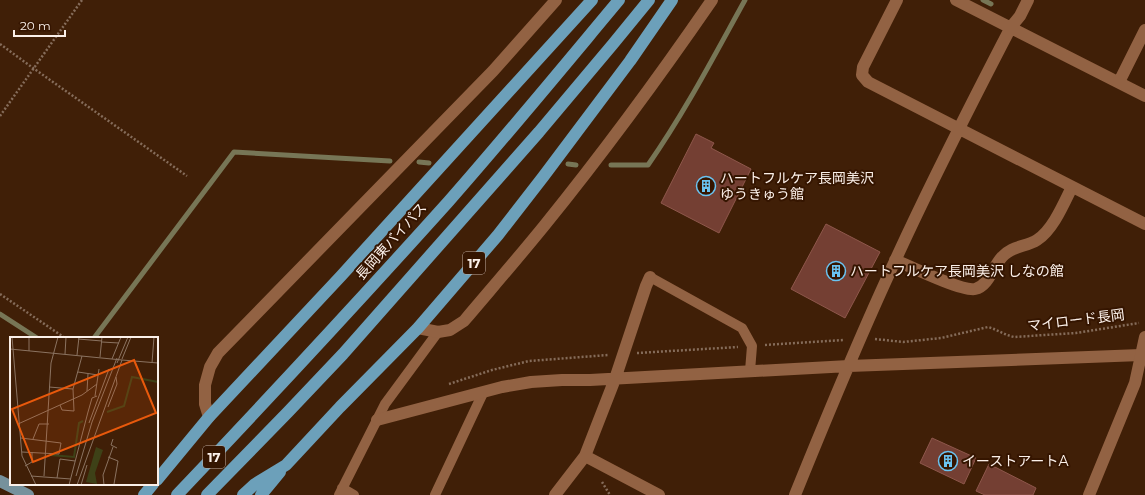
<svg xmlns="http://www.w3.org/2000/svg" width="1145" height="495" viewBox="0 0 1145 495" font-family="Montserrat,'Noto Sans JP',sans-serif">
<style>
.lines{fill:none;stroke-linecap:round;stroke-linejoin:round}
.stream{stroke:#777656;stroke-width:5}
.building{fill:#743f33;stroke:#8e574b}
.path{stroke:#856c5a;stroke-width:2.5;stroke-dasharray:2 2;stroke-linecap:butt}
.service{stroke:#926243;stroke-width:10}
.minor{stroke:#926243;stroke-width:12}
.tertiary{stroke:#926243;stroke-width:12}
.primary{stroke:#76919c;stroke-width:12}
.trunk{stroke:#6ca0ba;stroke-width:12}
.labels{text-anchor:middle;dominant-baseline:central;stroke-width:4;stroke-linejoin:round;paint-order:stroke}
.shield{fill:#351500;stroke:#c0aea3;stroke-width:1}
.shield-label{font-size:13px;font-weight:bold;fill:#fbf0e9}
.poi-label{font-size:14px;fill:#fbf0e9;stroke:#351500;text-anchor:start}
.street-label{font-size:14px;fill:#fbf0e9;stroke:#351500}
.inset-river{fill:none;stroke:#3e4117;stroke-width:2}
.inset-road{fill:none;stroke:#8b7361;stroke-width:1}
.view{fill:#e8590c;fill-opacity:0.15;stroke:#e8590c;stroke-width:2}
.inset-edge{fill:none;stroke:#fbf0e9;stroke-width:2}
</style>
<rect width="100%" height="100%" fill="#401f07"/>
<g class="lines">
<!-- stream -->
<path class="stream" d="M983 0 991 4
M419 162 429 163
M568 164 576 165
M611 165H648C685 112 714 56 745 0
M0 314 37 338
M94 338 234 152 390 161"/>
</g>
<!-- building -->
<path class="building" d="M696 134 714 143 711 148 751 169 719 233 661 203Z
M826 224 880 252 845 318 791 289Z
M932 438 976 458 964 484 920 463Z
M989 464 1036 488 1033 495H985L976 491Z"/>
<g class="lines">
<!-- path -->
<path class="path" d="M0 44 33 68 187 176
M0 116 82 0
M0 294 65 338
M875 339 903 342 941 338 988 327C998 330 1005 335 1014 337L1076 333 1139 323
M765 345 844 340
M637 353 738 347
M449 384 492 370 529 361 608 355
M602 482 610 495"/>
<!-- service -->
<path class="service" d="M650 277 742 328 752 346 750 371
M342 488 354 495
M339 495 385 404 438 332
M435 495 483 393"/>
<!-- minor -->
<path class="minor" d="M897 0 863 67 862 75 868 82 1145 224
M956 0 1145 96
M1119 82 1145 30
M895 260C909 266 963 292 975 289 989 286 993 266 1002 257 1011 246 1026 247 1037 240 1053 230 1064 203 1072 187
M650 277 646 286 615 379 585 456 659 495
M418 328 438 332 450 330 464 321C491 289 518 258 544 226 603 153 659 77 712 0
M209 417 205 404V385L210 367 218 353 493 71 556 0
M377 420 502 387 531 382 562 380H590L849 366 1141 355
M555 495 585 456
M795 495C827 416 859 338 895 261 931 182 971 104 1011 27L1020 16 1028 0"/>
<!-- tertiary -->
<path class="tertiary" d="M1089 495 1135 383 1145 337"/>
<!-- primary -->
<path class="primary" d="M0 481 28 495"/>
<!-- trunk -->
<path class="trunk" d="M157 480 209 417 341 276 592 0
M144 495 153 484
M177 495C269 398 360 300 449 201 507 135 563 67 619 0
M207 495 288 412 343 354 539 132 613 44 649 0
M243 495 255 484 286 465 340 407 418 328 498 235 543 177 630 61 672 0
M261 495 280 472"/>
</g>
<!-- icons -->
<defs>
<g id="building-ring" transform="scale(1)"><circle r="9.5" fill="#351500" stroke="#6ac3f1" stroke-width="1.5"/><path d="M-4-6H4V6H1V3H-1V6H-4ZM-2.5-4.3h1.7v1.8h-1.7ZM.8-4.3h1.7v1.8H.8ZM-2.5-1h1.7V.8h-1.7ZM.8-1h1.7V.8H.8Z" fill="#6ac3f1"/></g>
</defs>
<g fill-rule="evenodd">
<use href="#building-ring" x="706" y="186"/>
<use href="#building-ring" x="836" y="271"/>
<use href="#building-ring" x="948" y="461"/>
</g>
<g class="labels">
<!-- shield labels -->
<g class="shield">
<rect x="463" y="252" width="22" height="22" rx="3"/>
<rect x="203" y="446" width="22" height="22" rx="3"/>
</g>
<g class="shield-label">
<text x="474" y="263">17</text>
<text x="214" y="457">17</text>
</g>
<!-- poi labels -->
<g class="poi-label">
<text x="720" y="178">ハートフルケア長岡美沢<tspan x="720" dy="16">ゆうきゅう館</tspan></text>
<text x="850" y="271">ハートフルケア長岡美沢 しなの館</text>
<text x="962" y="461">イーストアートA</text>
</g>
<!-- street labels -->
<g class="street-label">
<text transform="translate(391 241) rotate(-48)">長岡東バイパス</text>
<text transform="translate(1076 320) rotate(-7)">マイロード長岡</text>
</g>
</g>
<!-- overview -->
<g transform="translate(10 337)">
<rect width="148" height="148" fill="#401f07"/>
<path d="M86 110 93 113 85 136 87 147 76 145Z" fill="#3e4117"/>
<path class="inset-river" d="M97 75 114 69 122 40 148 45M40 118 64 120 69 86 73 84"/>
<path class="inset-road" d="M2 0 12 119 26 148M68 2 92 4M92 5 109 6M0 12 112 23 67 148M19 14V0M55 17 56 0M67 18 69 0M90 20 92 0M102 22 111 0M112 22 121 0M112 23 148 26M107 26 118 0M142 26 144 0M68 35 88 38M39 50 63 52 64 74 52 73 50 68M63 52 72 19M77 54 78 37M85 59 89 32M98 70 107 47 106 40M79 86 99 32M8 87 72 58 87 47M11 101 51 106 49 117 12 115M23 102 29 87H39M103 102 101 108 107 111M98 120 108 124 104 147M15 129 22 125V115M21 139 61 142M34 139 41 26 48 0M66 139 82 85 107 21M47 141 50 122 65 124M59 148 78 75 82 61 87 59M71 148 77 128M94 148 93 138 103 110M96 148H111"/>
<path class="view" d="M124 23 146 76 23 125 2 72Z"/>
<rect width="148" height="148" class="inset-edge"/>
</g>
<!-- scale -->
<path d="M14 30v6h51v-6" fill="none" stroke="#fbf0e9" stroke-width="2"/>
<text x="20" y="30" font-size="12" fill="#fbf0e9" stroke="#351500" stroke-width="3" paint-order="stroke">20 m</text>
</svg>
